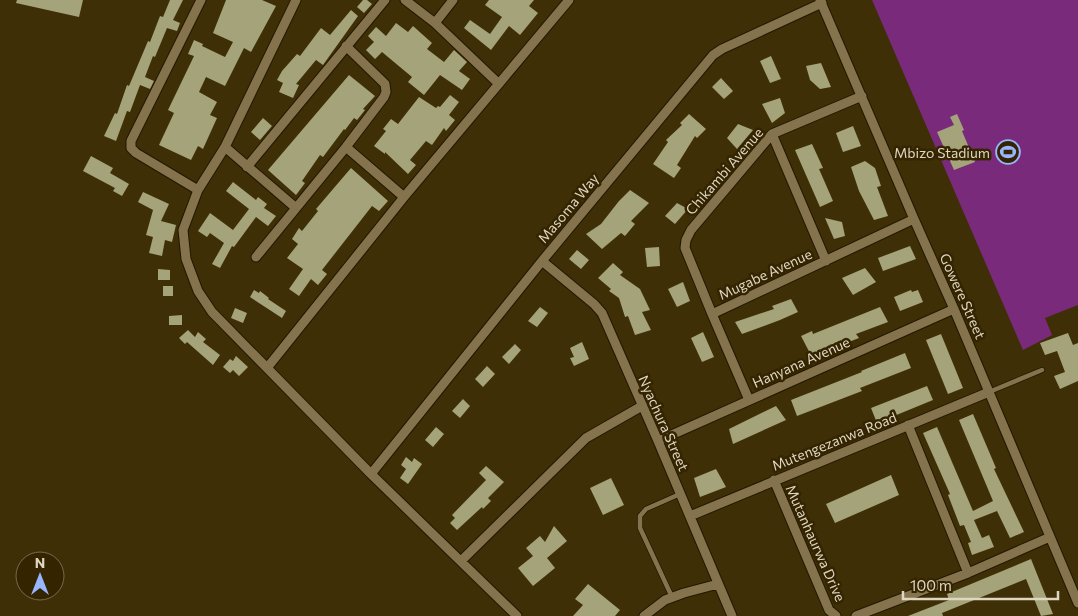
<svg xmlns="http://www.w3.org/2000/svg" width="1078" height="616" viewBox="0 0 1078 616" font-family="Commissioner,sans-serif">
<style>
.green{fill:#7a2a7b}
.building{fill:#a4a379}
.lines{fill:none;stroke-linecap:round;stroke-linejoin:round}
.service-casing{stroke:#231800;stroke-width:6}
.minor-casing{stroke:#231800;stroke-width:11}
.service{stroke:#84734d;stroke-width:4.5}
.minor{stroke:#84734d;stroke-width:9}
.labels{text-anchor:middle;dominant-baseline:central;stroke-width:5;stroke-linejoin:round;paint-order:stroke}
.poi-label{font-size:14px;fill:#dfd6c2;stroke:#342500;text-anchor:end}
.street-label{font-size:14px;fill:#dfd6c2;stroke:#342500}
</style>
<rect width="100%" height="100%" fill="#3e2f07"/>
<!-- green -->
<path class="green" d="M872 0H1078V305L1045 318 1052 335 1023 350Z"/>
<!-- building -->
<path class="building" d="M17 0H83L79 17 16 3Z
M170 0H183L173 20 180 23 177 31 167 28 155 57 153 56 145 77 154 81 150 89 140 85 130 112 127 111 116 141 104 136 115 113 117 114 127 85 129 86 148 41 150 42 160 16 163 17Z
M226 0H262L276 6 251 52 244 48 225 86 206 77 199 92 217 102 210 115 217 118 203 149 198 146 191 160 159 145 174 113 168 110 194 56 188 54 194 40 203 44 202 46 225 57 233 42 213 33Z
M363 0H367L372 4 364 13 357 7Z
M489 0H534L529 6 538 13 520 35 509 26 491 50 464 28 470 20 490 34 502 17 485 5Z
M351 10 358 16 323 65 316 60 296 84 299 85 293 98 279 92 283 83 277 80 282 71 297 54 300 56 321 28 330 35Z
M396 23 408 32 413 26 432 43 427 49 444 62 454 50 467 62 459 71 470 79 462 90 440 75 424 95 408 82 412 77 382 52 375 59 366 50 374 42 368 36 376 27 386 36Z
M771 56 781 79 770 83 760 61Z
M821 63 831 87 820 89 810 80 806 66Z
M349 75 375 96 363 109 365 110 357 120 354 118 345 130 344 129 323 157 320 155 302 181 305 183 296 195 268 170Z
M721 78 733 91 724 99 712 87Z
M450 95 459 102 449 115 455 120 446 131 444 128 432 145 426 141 410 160 416 165 408 174 385 152V154L374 146 386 131 383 129 391 119 398 124 419 97 436 108 438 106 440 107Z
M780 98 785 113 772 123 762 104Z
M689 114 706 129 697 138 695 136 677 165 681 168 674 178 653 164 668 142 666 140 682 125 680 123Z
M957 114 964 130 962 131 975 162 954 170 937 132 954 125 950 117Z
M263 118 272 126 260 140 251 132Z
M738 124 753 130 737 149 727 138Z
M853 126 861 146 843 152 836 133Z
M812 144 823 168 819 169 833 201 820 207 795 150Z
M91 156 113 168 110 173 129 184 122 196 113 191 115 188 83 171Z
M865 161 875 168 881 186 877 187 888 216 874 220 859 191 851 167Z
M351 168 388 201 379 211 372 206 322 270 327 274 318 285 311 279 299 296 289 289 303 269 287 258 298 244 292 239 299 228 302 231 318 211 316 209Z
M233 182 256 200 258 197 267 204 264 208 276 216 268 226 256 217 234 247 232 246 220 268 212 264 224 243 210 233 207 237 198 231 210 213 233 230 249 209 226 191Z
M630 190 649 203 631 221 635 224 625 236 621 233 602 249 586 234 601 224 619 201Z
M143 192 169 204 161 221 176 225 172 242 165 240 162 256 149 253 153 237 146 235 153 210 138 202Z
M677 203 688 209 675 224 665 216Z
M825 218 842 222 845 236 834 239Z
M910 246 916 259 883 271 878 258Z
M659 247 660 266 647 267 645 248Z
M577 250 589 260 581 269 569 259Z
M613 263 623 272 620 275 640 289 650 310 642 312 651 330 635 335 628 316 625 317 619 298 609 291 611 289 598 278Z
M865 268 876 282 853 295 842 278Z
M158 269 170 270V280H158Z
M683 282 690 301 677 307 668 289Z
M163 286H173V296H163Z
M254 290 259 293 260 291 269 298 268 299 286 311 282 318 250 297Z
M911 290 912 292 918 290 923 302 900 311 894 297Z
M791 299 798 312 780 320 742 334 735 322 774 309 772 306Z
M540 307 548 313 537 327 528 321Z
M880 307 888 322 856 334 859 338 823 352 825 355 814 361 801 336 812 331 813 334Z
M235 308 247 313 243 323 231 318Z
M182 315V325H169V316Z
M188 330 195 337 198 332 206 339 203 342 220 355 213 365 187 342 185 344 179 338Z
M703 332 714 357 702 362 691 338Z
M1068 333 1073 345 1078 343V381L1060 389 1054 376 1065 372 1057 351 1045 355 1040 343Z
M941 334 963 388 948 394 926 340Z
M582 342 589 359 574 366 570 358 574 357 570 348Z
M515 344 521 350 509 364 502 357Z
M905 353 911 368 860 388 862 391 797 416 791 400 862 372 861 371Z
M236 356 248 367 239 376 233 370 230 373 223 367 230 359 233 361Z
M487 366 495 374 483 387 475 379Z
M927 386 933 400 877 423 871 408Z
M463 399 470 406 460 418 452 411Z
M776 406 786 420 733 444 729 429Z
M973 414 996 468 994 469 1024 532 1010 538 997 511 974 520 982 538 989 535 994 547 972 555 968 543 971 542 964 525 960 526 948 495 950 494 923 433 937 427 973 511 993 501 959 420Z
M436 427 444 434 433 447 425 440Z
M406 457 412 462 414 458 422 464 408 484 400 478 406 469 401 465Z
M486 466 504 482 488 498 491 501 483 509 482 507 457 530 450 523 455 518 452 515 486 480 479 473Z
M716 469 726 487 700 497 694 478Z
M891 475 899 495 835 523 826 504Z
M611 478 624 505 603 515 590 488Z
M554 526 567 541 547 558 555 568 533 586 518 568 533 556 526 548 540 536 545 542Z
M1031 559 1053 614 1041 616 1026 579 942 613 943 616H908L949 600 947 594Z
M588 584 620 610 615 616H573L583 605 575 599Z"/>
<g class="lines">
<!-- service casing -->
<g class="service-casing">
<path id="service" d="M989 392 1042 370
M672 597 640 528V516L646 509 680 494"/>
</g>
<!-- minor casing -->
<g class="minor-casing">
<path id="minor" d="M296 0 225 147 198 190 183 230 186 259 198 291 212 312 267 368 371 474 517 616
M405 0 435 23 499 84
M820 0 914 219 954 309 1078 603
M435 23 453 0
M772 134 826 261
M225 147 296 208
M346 147 404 197
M247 167 385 0
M198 190 136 153 131 148V141L201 0
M256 257 346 147 384 97 386 92 385 84 346 46
M542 261 594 304 602 313 658 441 732 616
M712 314 685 248 686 240 691 230 772 134 862 96
M267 368 404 197 569 0
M749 400 712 314 914 219
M908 425 968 573
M658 441 954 309
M371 474 542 261 713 55 722 49 822 3
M774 480 829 610 836 616
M690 516 989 392
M461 561 586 438 642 406
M644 616 665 600 684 593 718 584
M856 616 968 573 1050 537"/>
</g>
<!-- service -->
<use href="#service" class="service"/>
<!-- minor -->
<use href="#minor" class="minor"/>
</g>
<!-- icons -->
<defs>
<g id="stadium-ring" transform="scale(1.25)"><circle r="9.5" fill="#342500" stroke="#99b5fd" stroke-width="1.5"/><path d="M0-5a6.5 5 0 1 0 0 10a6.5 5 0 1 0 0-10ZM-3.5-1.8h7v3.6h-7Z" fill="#99b5fd"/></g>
</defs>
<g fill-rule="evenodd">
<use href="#stadium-ring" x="1008" y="152"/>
</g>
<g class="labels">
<!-- poi labels -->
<g class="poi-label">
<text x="990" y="152">Mbizo Stadium</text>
</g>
<!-- street labels -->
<g class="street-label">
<text transform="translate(724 171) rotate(-49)">Chikambi Avenue</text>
<text transform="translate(568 208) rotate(-50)">Masoma Way</text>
<text transform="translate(765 274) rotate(-25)">Mugabe Avenue</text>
<text transform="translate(963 296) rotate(66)">Gowere Street</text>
<text transform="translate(801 362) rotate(-24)">Hanyana Avenue</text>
<text transform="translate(664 423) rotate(66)">Nyachura Street</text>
<text transform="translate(834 441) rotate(-22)">Mutengezanwa Road</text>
<text transform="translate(816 543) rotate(66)">Mutanhaurwa Drive</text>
</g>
</g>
<!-- north arrow -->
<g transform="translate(40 576)"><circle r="24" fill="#342500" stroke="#786c4e"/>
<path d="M0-4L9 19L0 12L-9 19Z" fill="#99b5fd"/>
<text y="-8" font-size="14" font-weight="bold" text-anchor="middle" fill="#dfd6c2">N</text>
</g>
<!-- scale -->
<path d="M903 591v8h155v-8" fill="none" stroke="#dfd6c2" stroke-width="2.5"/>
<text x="910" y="591" font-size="15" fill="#dfd6c2" stroke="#342500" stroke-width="4" paint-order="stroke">100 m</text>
</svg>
